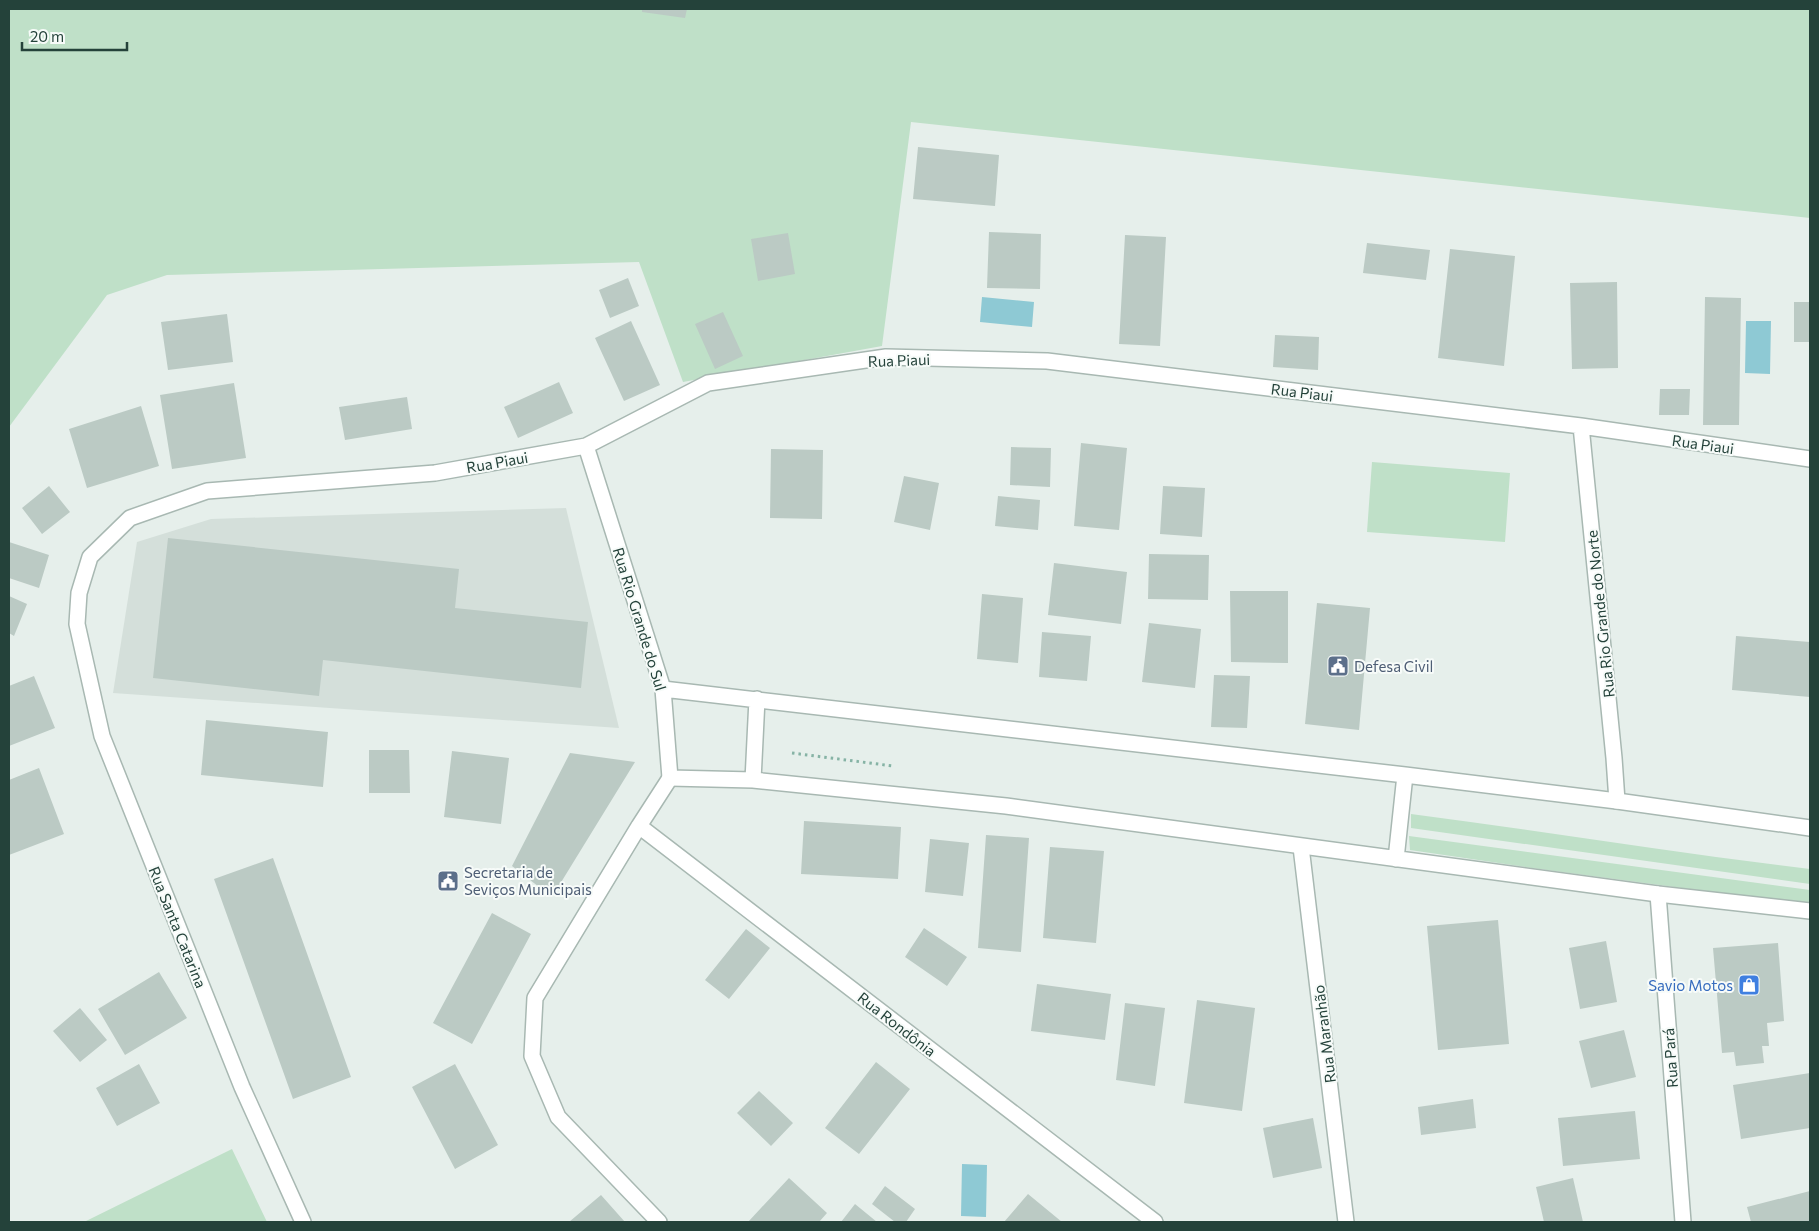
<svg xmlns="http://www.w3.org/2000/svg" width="1819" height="1231" viewBox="0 0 1819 1231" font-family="Commissioner,sans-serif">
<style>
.built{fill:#d4dfda}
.green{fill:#bfe0c8}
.water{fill:#8ec9d4}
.building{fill:#bbcac4}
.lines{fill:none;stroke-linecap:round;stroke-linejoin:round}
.minor-casing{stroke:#a8b8b2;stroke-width:18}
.tertiary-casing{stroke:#a8b8b2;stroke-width:18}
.path{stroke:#86b3a5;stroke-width:3;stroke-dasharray:2.5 4;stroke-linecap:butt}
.minor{stroke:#fff;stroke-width:15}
.tertiary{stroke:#fff;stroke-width:15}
.labels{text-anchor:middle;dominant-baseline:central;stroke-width:4;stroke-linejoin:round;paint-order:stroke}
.street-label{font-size:15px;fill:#24423a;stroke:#f7fbf9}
.service-label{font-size:15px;fill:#4e5e75;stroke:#f7fbf9;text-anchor:start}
.shop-label{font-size:15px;fill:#366cbe;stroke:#f7fbf9;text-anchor:end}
</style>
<rect width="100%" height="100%" fill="#e6efeb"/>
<!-- built -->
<path class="built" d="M566 508 619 728 113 693 137 542 211 519Z"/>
<!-- green -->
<path class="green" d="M9 9H1810V218L911 122 882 346 683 382 639 262 167 275 107 295 9 427Z
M1372 462 1510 473 1505 542 1367 532Z
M1411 814C1544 831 1677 853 1810 869V884L1411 828Z
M1409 836 1810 890V905L1532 868 1410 850Z
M232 1149 267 1222H84Z"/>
<!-- water -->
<path class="water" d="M982 297 1034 302 1032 327 980 322Z
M1746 321H1771L1770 374 1745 373Z
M962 1164 987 1165 986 1217 961 1216Z"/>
<!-- building -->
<path class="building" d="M642 9H687L685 18 642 12Z
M918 147 999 155 995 206 913 199Z
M989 232 1041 234 1040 289 987 288Z
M788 233 795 274 758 281 751 239Z
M1125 235 1166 237 1160 346 1119 344Z
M1367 243 1430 250 1426 280 1363 273Z
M1450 249 1515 256 1504 366 1438 358Z
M628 278 639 306 610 318 599 290Z
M1617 282 1618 368 1572 369 1570 283Z
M1705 297 1741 298 1739 425H1703Z
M1794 302H1810V342H1794Z
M723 312 743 356 715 369 695 324Z
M227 314 233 362 168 370 161 322Z
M631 321 660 385 624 401 595 338Z
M1275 335 1319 337 1318 370 1273 367Z
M559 382 573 413 518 438 504 407Z
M234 383 246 458 172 469 160 395Z
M1660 389H1690L1689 415H1659Z
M407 397 412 429 345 440 339 407Z
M141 406 159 466 87 488 69 429Z
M1081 443 1127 448 1119 530 1074 526Z
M1011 447 1051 448 1050 487 1010 485Z
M771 449 823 450 822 519 770 518Z
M904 476 939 483 930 530 894 522Z
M49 486 70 512 42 534 22 508Z
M1163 486 1205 488 1202 537 1160 534Z
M998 496 1040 500 1038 530 995 526Z
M168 538 459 569 455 608 588 622 581 688 323 660 319 696 153 678Z
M9 542 49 555 39 588 9 578Z
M1149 554 1209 555 1208 600 1148 599Z
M1054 563 1127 572 1121 624 1048 615Z
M1230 591H1288V663L1231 662Z
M982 594 1023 598 1018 663 977 659Z
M9 596 27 604 14 636 9 633Z
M1317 603 1370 608 1359 730 1305 724Z
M1149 623 1201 629 1195 688 1142 682Z
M1042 632 1091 636 1087 681 1039 677Z
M1736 636 1810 642V697L1732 690Z
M1214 675 1250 676 1247 728 1211 727Z
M34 676 55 728 9 746V686Z
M206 720 328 732 323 787 201 775Z
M369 750H409L410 793H369Z
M452 751 509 758 501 824 444 817Z
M570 753 635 762 552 897 512 866Z
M39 768 64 834 9 855V780Z
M804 821 901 827 898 879 801 874Z
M986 835 1029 838 1021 952 978 948Z
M930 839 969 843 963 896 925 892Z
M1050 847 1104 851 1096 943 1043 938Z
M273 858 351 1077 293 1099 214 879Z
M492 913 531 934 472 1044 433 1023Z
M1498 920 1509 1044 1438 1050 1427 926Z
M924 928 967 957 947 986 905 957Z
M746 929 770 948 729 999 705 980Z
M1606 941 1617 1002 1580 1009 1569 948Z
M1778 943 1784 1021 1767 1023 1769 1046H1762L1764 1063 1736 1066 1734 1052 1722 1053 1713 948Z
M159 972 187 1018 125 1055 98 1009Z
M1037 984 1111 994 1105 1040 1031 1031Z
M1197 1000 1255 1008 1242 1111 1184 1103Z
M1125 1003 1165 1008 1155 1086 1116 1080Z
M80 1008 107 1040 80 1062 53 1031Z
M1624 1030 1636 1077 1591 1088 1579 1041Z
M876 1062 910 1089 859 1154 825 1128Z
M139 1064 160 1103 117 1126 96 1088Z
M455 1064 498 1145 455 1169 412 1087Z
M1810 1073V1128L1741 1139 1733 1085Z
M759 1091 793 1123 771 1146 737 1113Z
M1473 1099 1476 1128 1421 1135 1418 1107Z
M1635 1111 1640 1159 1563 1166 1558 1118Z
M1313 1118 1322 1168 1273 1178 1263 1128Z
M789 1178 827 1213 819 1222H748Z
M1573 1178 1583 1222H1544L1536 1187Z
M885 1186 915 1209 906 1222H895L872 1204Z
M1810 1191V1222H1751L1747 1207Z
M1028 1194 1062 1222H1004Z
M601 1195 625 1222H569Z
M855 1204 877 1222H841Z"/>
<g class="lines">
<!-- minor casing -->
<g class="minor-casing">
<path id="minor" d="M1581 426 1614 758 1617 801
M586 446 663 689
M639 826 1155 1222
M1301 847 1346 1222
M1658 894 1683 1222
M303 1222 242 1087 102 736 77 624 79 593 90 557 130 518 207 491 435 473 586 446 708 383 886 357 1047 361 1581 426 1810 459
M659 1222 558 1117 532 1056 535 998 639 826 670 778"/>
</g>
<!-- tertiary casing -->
<g class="tertiary-casing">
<path id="tertiary" d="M753 780 757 699
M1810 828 1617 801 1405 775 663 689 670 778 753 780 1006 806 1658 894 1810 911
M1396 859 1405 775"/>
</g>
<!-- path -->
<path class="path" d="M792 753 893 766"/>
<!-- minor -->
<use href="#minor" class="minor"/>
<!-- tertiary -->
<use href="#tertiary" class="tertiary"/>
</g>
<!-- icons -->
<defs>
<g id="civic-square" transform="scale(1.125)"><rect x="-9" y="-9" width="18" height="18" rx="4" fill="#5c6f8a" stroke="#f7fbf9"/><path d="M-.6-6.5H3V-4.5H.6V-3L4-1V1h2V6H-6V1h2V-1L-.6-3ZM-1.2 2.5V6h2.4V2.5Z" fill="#fff"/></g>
<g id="shop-square" transform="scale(1.125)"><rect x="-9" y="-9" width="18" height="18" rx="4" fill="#3f7fe0" stroke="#f7fbf9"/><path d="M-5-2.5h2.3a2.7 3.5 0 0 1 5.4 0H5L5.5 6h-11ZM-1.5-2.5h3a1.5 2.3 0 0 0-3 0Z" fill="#fff"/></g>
</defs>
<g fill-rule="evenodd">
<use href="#civic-square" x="1338" y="666"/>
<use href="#civic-square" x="448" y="881"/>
<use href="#shop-square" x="1749" y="985"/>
</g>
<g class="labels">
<!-- street labels -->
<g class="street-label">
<text transform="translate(899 360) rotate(-2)">Rua Piaui</text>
<text transform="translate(1302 392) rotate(7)">Rua Piaui</text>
<text transform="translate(1703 444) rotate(8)">Rua Piaui</text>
<text transform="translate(497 462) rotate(-10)">Rua Piaui</text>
<text transform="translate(1600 614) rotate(-96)">Rua Rio Grande do Norte</text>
<text transform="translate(640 619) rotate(73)">Rua Rio Grande do Sul</text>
<text transform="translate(178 927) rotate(68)">Rua Santa Catarina</text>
<text transform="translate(897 1024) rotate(38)">Rua Rondônia</text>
<text transform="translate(1324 1034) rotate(-97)">Rua Maranhão</text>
<text transform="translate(1670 1058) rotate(-94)">Rua Pará</text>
</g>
<!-- service labels -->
<g class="service-label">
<text x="1354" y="666">Defesa Civil</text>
<text x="464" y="872">Secretaria de<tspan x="464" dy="17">Seviços Municipais</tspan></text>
</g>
<!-- shop labels -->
<g class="shop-label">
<text x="1733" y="985">Savio Motos</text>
</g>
</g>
<!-- border -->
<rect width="1819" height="1231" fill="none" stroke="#24423a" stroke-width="20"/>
<!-- scale -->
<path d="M22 42v8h105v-8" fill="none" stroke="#24423a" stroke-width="2.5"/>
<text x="30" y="42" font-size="15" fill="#24423a" stroke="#f7fbf9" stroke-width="4" paint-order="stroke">20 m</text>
</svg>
